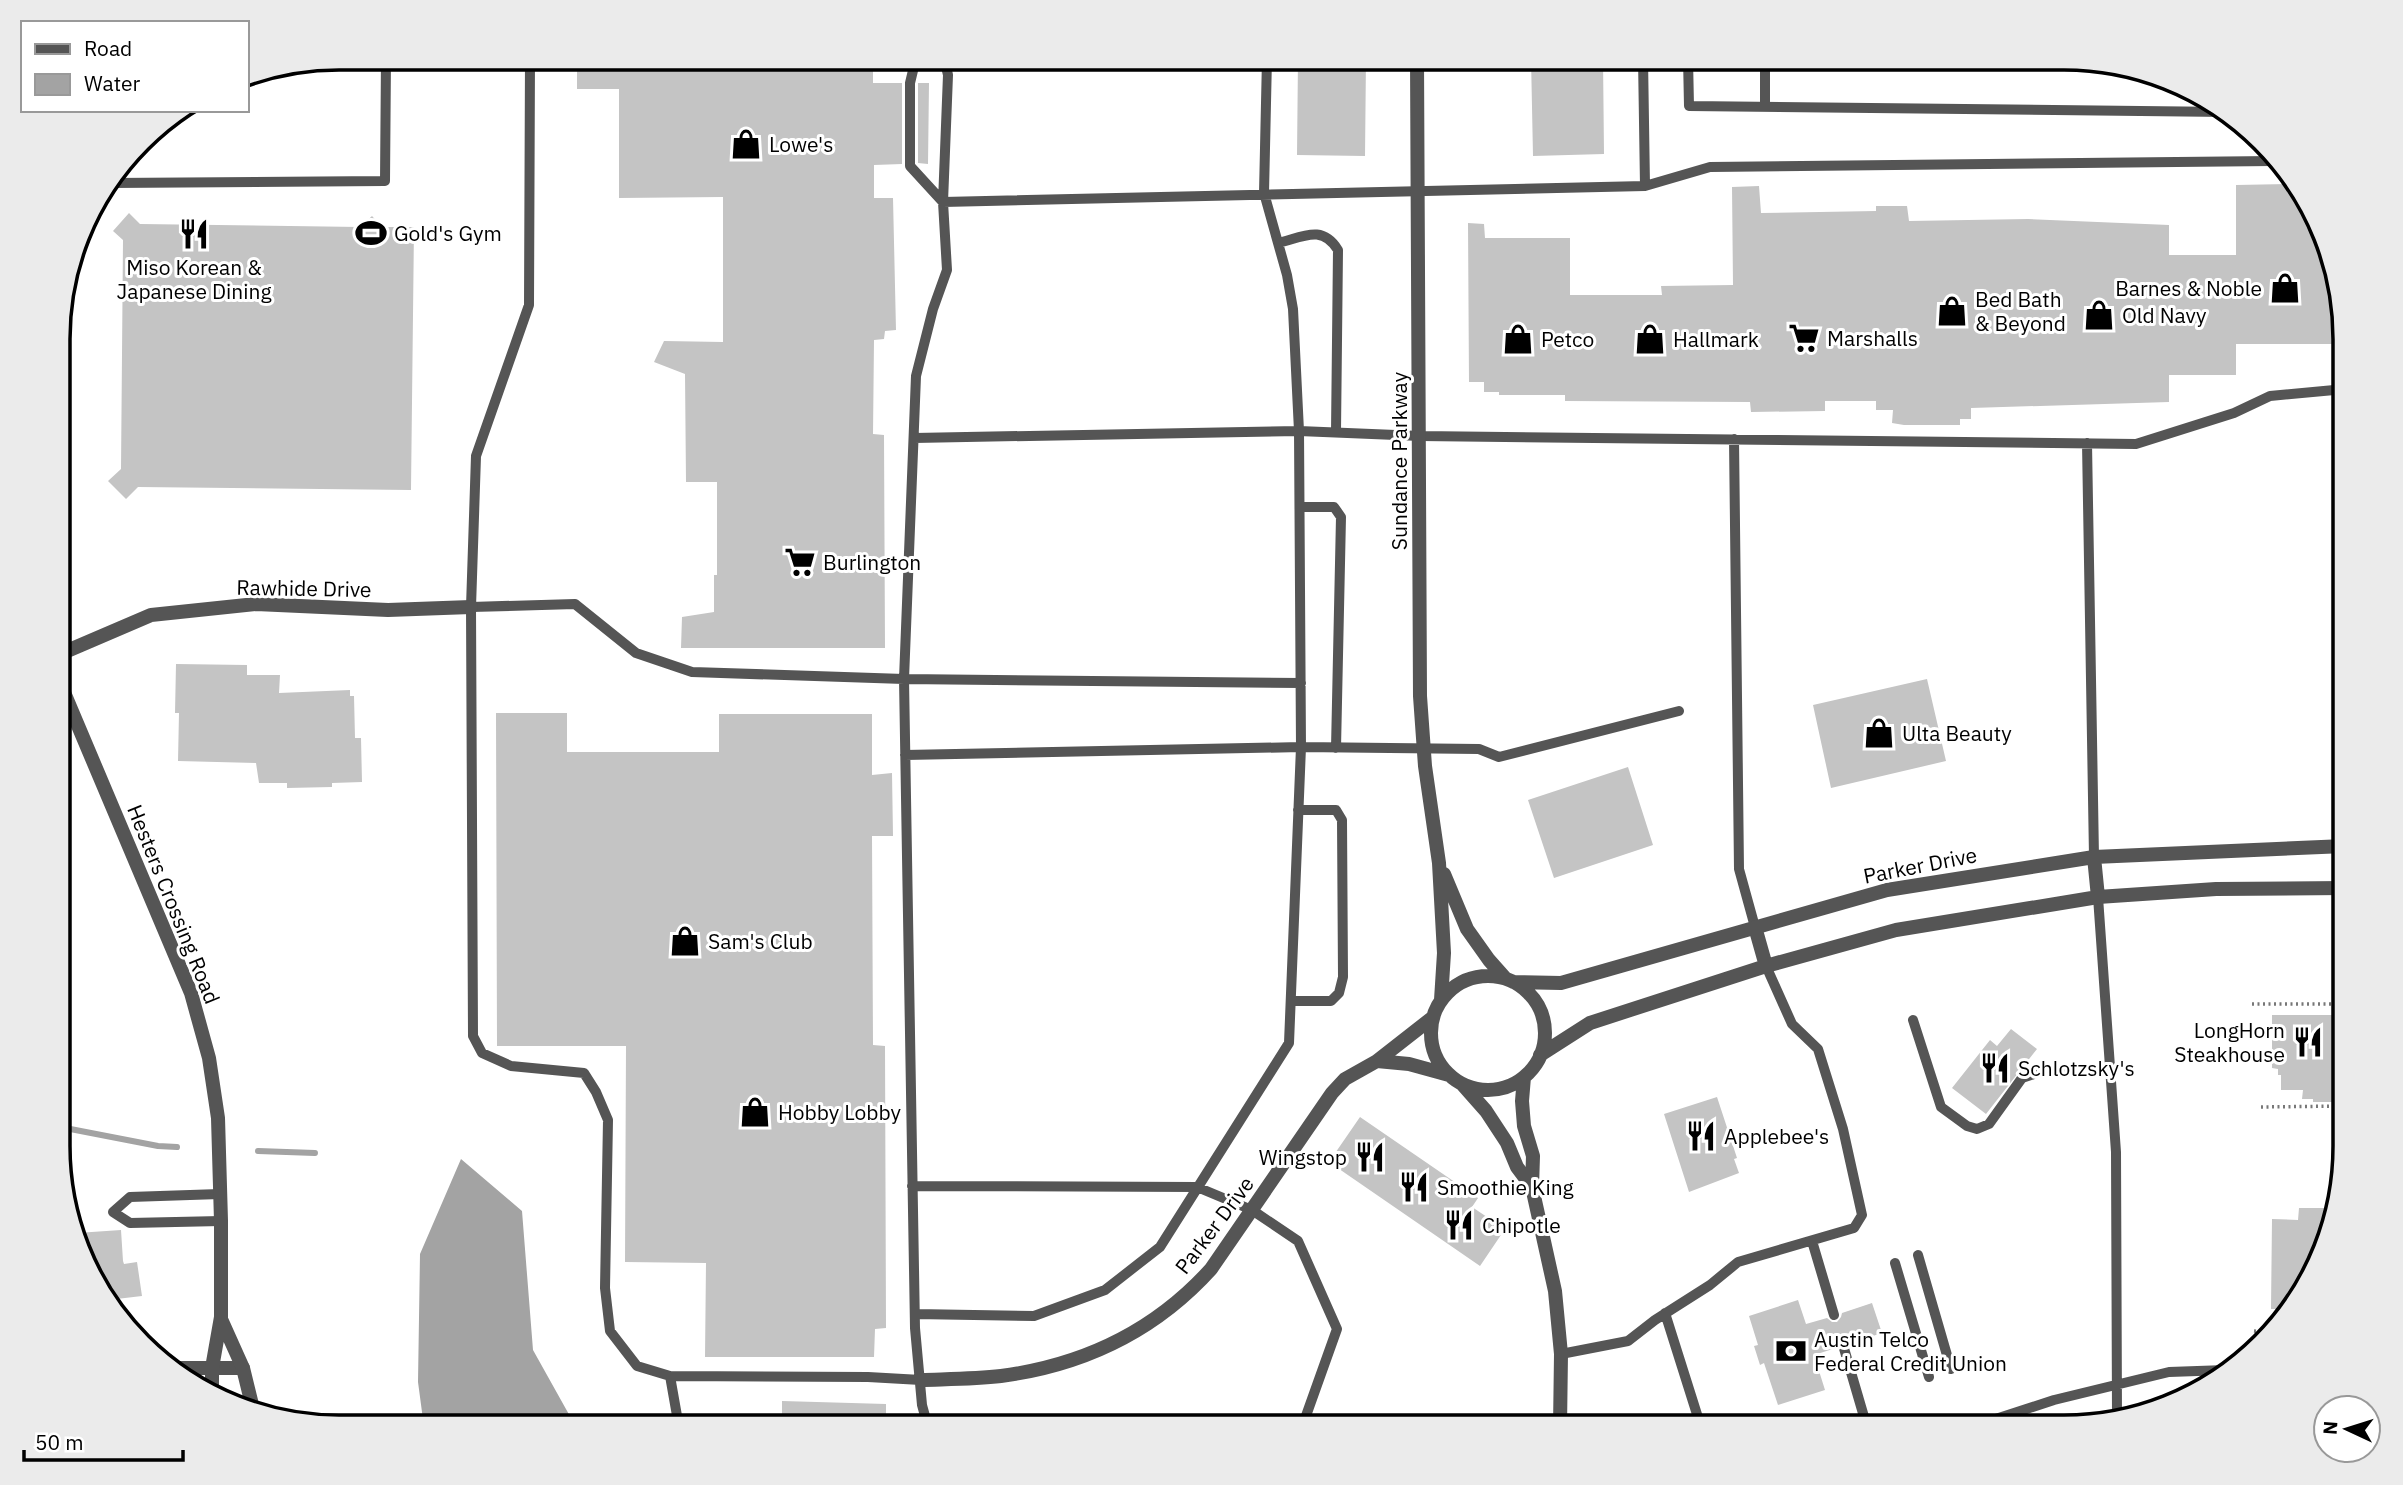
<svg xmlns="http://www.w3.org/2000/svg" width="2403" height="1485" viewBox="0 0 2403 1485" font-family="'IBM Plex Sans',sans-serif">
<style>
.water{fill:#a3a3a3}
.lines{fill:none;stroke-linecap:round;stroke-linejoin:round}
.stream{stroke:#a3a3a3;stroke-width:6}
.building{fill:#c4c4c4}
.path{stroke:#777;stroke-width:3.5;stroke-dasharray:2 3.5;stroke-linecap:butt}
.service{stroke:#555;stroke-width:10}
.minor{stroke:#555;stroke-width:14}
.tertiary{stroke:#555;stroke-width:14}
.labels{text-anchor:middle;dominant-baseline:central;stroke-width:6;stroke-linejoin:round;paint-order:stroke}
.poi-label{font-size:21px;fill:#000;stroke:#fff;text-anchor:start}
.street-label{font-size:21px;fill:#000;stroke:#fff}
.rim{fill:none;stroke:#000;stroke-width:3.5}
</style>
<rect width="100%" height="100%" fill="#fff"/>
<!-- water -->
<path class="water" d="M461 1159 522 1211 533 1350 576 1427H424L418 1382 420 1254Z"/>
<g class="lines">
<!-- stream -->
<path class="stream" d="M60 1127 158 1146 177 1147
M258 1151 315 1153"/>
</g>
<!-- building -->
<path class="building" d="M577 58H873V83H902V164L874 165V198H893L896 330 885 331 884 339 874 340 873 434 884 435 885 648H681L682 617 714 612V575H717V482H686L685 374 654 362 664 341 723 342V197L619 198V89H577Z
M1298 58H1366L1365 156 1297 155Z
M1531 58H1603L1604 154 1533 156Z
M918 83H929L928 164 918 163Z
M2294 184 2308 199 2345 321V344H2236V375H2169V402L1971 408V419H1960V425H1904L1892 423 1893 410H1876V401H1825V411L1751 412 1750 402 1565 401V395H1499V392H1484V382H1469L1468 223 1484 224 1485 238H1570V295H1662L1661 286 1733 285 1732 187 1759 186 1761 213 1876 211V206H1907L1909 221 2028 219 2169 225V255H2236V185Z
M129 213 140 224 360 227 372 216 382 227H414L411 490 138 487 126 499 108 481 121 469 123 240 113 231Z
M176 664 247 665V675H280L279 693 350 690V696H354L355 738H361L362 782 332 783V787L287 788V783H259L256 763 178 761 179 713H175Z
M1927 679 1946 761 1831 788 1813 705Z
M496 713H567V752H719V714H872V775L892 773 893 836H872L873 1045 885 1046 886 1328 875 1329 874 1357H705L706 1263 625 1262 626 1046H497Z
M1628 767 1653 845 1554 878 1528 800Z
M2272 1015H2345V1099H2336V1102H2313V1099H2302L2303 1090H2281V1075H2278V1069L2272 1068Z
M2011 1029 2037 1049 1986 1114 1952 1088 1990 1040 1997 1046Z
M1717 1097 1737 1158 1734 1159 1739 1173 1689 1192 1664 1114Z
M1360 1117 1478 1198 1472 1207 1505 1229 1480 1266 1329 1162Z
M2299 1208H2334L2330 1236 2298 1302 2290 1309H2271L2272 1219 2298 1220Z
M121 1230 123 1261 124 1264 137 1262 142 1296 108 1300 96 1287 77 1233Z
M1798 1300 1806 1324 1827 1318 1832 1322H1837L1841 1317 1842 1313 1872 1303 1882 1333 1851 1343 1845 1338H1840L1836 1342V1348L1814 1355 1825 1390 1778 1405 1764 1363 1760 1365 1754 1346 1758 1345 1749 1316Z
M782 1401 886 1404V1427H782Z"/>
<g class="lines">
<!-- path -->
<path class="path" d="M2252 1004H2345
M2261 1107 2345 1106
M2254 1331 2266 1332"/>
<!-- service -->
<path class="service" d="M530 58 529 305 476 456 471 607 473 1036 482 1053 511 1066 584 1073 596 1092 608 1120 605 1288 610 1331 637 1366 670 1376 868 1377 921 1380
M916 58 910 83V166L943 202 1645 186 1710 167 2273 161
M1643 58 1645 186
M1688 58 1689 106 2227 112
M1765 107V58
M111 183 385 181 386 58
M1278 243C1303 237 1322 224 1338 250L1336 432
M914 438 1299 431 1420 436 2136 444 2234 413 2270 396 2345 389
M1734 439 1739 869 1755 927
M2087 443 2094 857
M1300 507H1334L1341 517 1336 748
M471 607 575 604 636 653 692 672 904 679 1301 683
M905 755 1301 747 1479 749 1499 757 1679 711
M2098 897 2116 1152 2117 1416
M1291 1001H1331L1339 993 1343 977 1342 820 1336 810H1298
M1913 1020 1941 1107 1967 1126 1977 1129 1989 1124 2022 1078 2037 1073 2063 1071
M912 1186 1197 1187 1252 1210 1298 1241 1337 1329 1302 1427
M220 1194 130 1197 113 1212 130 1223 221 1221
M1812 1241 1834 1315
M1918 1255 1951 1369
M1895 1263 1929 1377
M1665 1313 1701 1427
M915 1314 1034 1316 1105 1290 1160 1247 1289 1043 1301 747 1299 431 1293 309 1287 275 1264 193 1267 58
M1843 1345 1867 1427
M1561 1354 1628 1341 1655 1320 1710 1285 1738 1262 1854 1228 1862 1215 1843 1129 1818 1049 1792 1024 1766 966
M670 1376 679 1427
M928 1427 922 1405 915 1328 904 679 916 376 933 309 947 270 943 202 948 75 944 58
M1971 1427 2054 1400 2169 1372 2226 1370"/>
<!-- minor -->
<path class="minor" d="M1417 58 1420 696 1425 766 1439 863 1444 953 1441 1000
M60 654 151 615 256 604 388 610 471 607
M2094 857 2098 897
M1444 874 1467 929 1489 960 1505 978
M1755 927 1766 966
M1431 1033a57 57 0 1 1 114 0a57 57 0 1 1-114 0Z
M1513 982 1561 983 1887 890 2094 857 2345 846
M1540 1055 1590 1023 1766 966 1896 930 2098 897 2216 889 2345 888
M1377 1061 1409 1064 1449 1075
M1524 1077 1522 1101 1524 1126 1533 1156 1532 1187 1555 1291 1561 1354 1560 1427
M1463 1085 1486 1111 1507 1143 1517 1167 1532 1187
M172 1368H243
M921 1380C948 1379 975 1379 1001 1376 1084 1365 1155 1331 1211 1269L1332 1093 1345 1079 1377 1061 1432 1018"/>
<!-- tertiary -->
<path class="tertiary" d="M60 683 191 993 209 1058 218 1118 221 1221V1317L212 1368V1394
M221 1319 243 1368 254 1413"/>
</g>
<!-- icons -->
<defs>
<g id="shop-bare" transform="scale(2.415)"><path d="M-5-2.5h2.3a2.7 3.5 0 0 1 5.4 0H5L5.5 6h-11ZM-1.5-2.5h3a1.5 2.3 0 0 0-3 0Z" fill="#000" stroke="#fff" stroke-width="2.5" paint-order="stroke"/></g>
<g id="stadium-bare" transform="scale(2.415)"><path d="M0-5a6.5 5 0 1 0 0 10a6.5 5 0 1 0 0-10ZM-3.5-1.8h7v3.6h-7Z" fill="#000" stroke="#fff" stroke-width="2.5" paint-order="stroke"/></g>
<g id="restaurant-bare" transform="scale(2.415)"><path d="M-5-6h1v4h1v-4h1v4h1v-4h1v5L-1.5 .5V6h-2V.5L-5-1ZM5-6V6H3V1.5H1.5Q1.5-4 5-6Z" fill="#000" stroke="#fff" stroke-width="2.5" paint-order="stroke"/></g>
<g id="supermarket-bare" transform="scale(2.415)"><path d="M-6-5.5h2.5l.6 2H6L4.5 2H-2.5L-4.4-4H-6ZM-1.5 3.2a1.3 1.3 0 1 0 .1 0ZM3 3.2a1.3 1.3 0 1 0 .1 0Z" fill="#000" stroke="#fff" stroke-width="2.5" paint-order="stroke"/></g>
<g id="bank-bare" transform="scale(2.415)"><path d="M-6-4H6V4H-6ZM0-2.3a2.3 2.3 0 1 0 0 4.6a2.3 2.3 0 1 0 0-4.6Z" fill="#000" stroke="#fff" stroke-width="2.5" paint-order="stroke"/></g>
</defs>
<g fill-rule="evenodd">
<use href="#shop-bare" x="746" y="144"/>
<use href="#stadium-bare" x="371" y="233"/>
<use href="#restaurant-bare" x="194" y="234"/>
<use href="#shop-bare" x="2285" y="288"/>
<use href="#shop-bare" x="1952" y="311"/>
<use href="#shop-bare" x="2099" y="315"/>
<use href="#supermarket-bare" x="1804" y="338"/>
<use href="#shop-bare" x="1518" y="339"/>
<use href="#shop-bare" x="1650" y="339"/>
<use href="#supermarket-bare" x="800" y="562"/>
<use href="#shop-bare" x="1879" y="733"/>
<use href="#shop-bare" x="685" y="941"/>
<use href="#restaurant-bare" x="2308" y="1042"/>
<use href="#restaurant-bare" x="1995" y="1068"/>
<use href="#shop-bare" x="755" y="1112"/>
<use href="#restaurant-bare" x="1701" y="1136"/>
<use href="#restaurant-bare" x="1370" y="1157"/>
<use href="#restaurant-bare" x="1414" y="1187"/>
<use href="#restaurant-bare" x="1459" y="1225"/>
<use href="#bank-bare" x="1791" y="1351"/>
</g>
<g class="labels">
<!-- poi labels -->
<g class="poi-label">
<text x="769" y="144">Lowe's</text>
<text x="394" y="233">Gold's Gym</text>
<text x="194" y="267" text-anchor="middle">Miso Korean &amp;<tspan x="194" dy="24">Japanese Dining</tspan></text>
<text x="2262" y="288" text-anchor="end">Barnes &amp; Noble</text>
<text x="1975" y="299">Bed Bath<tspan x="1975" dy="24">&amp; Beyond</tspan></text>
<text x="2122" y="315">Old Navy</text>
<text x="1827" y="338">Marshalls</text>
<text x="1541" y="339">Petco</text>
<text x="1673" y="339">Hallmark</text>
<text x="823" y="562">Burlington</text>
<text x="1902" y="733">Ulta Beauty</text>
<text x="708" y="941">Sam's Club</text>
<text x="2285" y="1030" text-anchor="end">LongHorn<tspan x="2285" dy="24">Steakhouse</tspan></text>
<text x="2018" y="1068">Schlotzsky's</text>
<text x="778" y="1112">Hobby Lobby</text>
<text x="1724" y="1136">Applebee's</text>
<text x="1347" y="1157" text-anchor="end">Wingstop</text>
<text x="1437" y="1187">Smoothie King</text>
<text x="1482" y="1225">Chipotle</text>
<text x="1814" y="1339">Austin Telco<tspan x="1814" dy="24">Federal Credit Union</tspan></text>
</g>
<!-- street labels -->
<g class="street-label">
<text transform="translate(1399 461) rotate(-90)">Sundance Parkway</text>
<text transform="translate(304 588) rotate(1)">Rawhide Drive</text>
<text transform="translate(1920 865) rotate(-11)">Parker Drive</text>
<text transform="translate(174 904) rotate(68)">Hesters Crossing Road</text>
<text transform="translate(1214 1225) rotate(-53)">Parker Drive</text>
</g>
</g>
<!-- crop -->
<path d="M0 0H2403V1485H0ZM339 70H2064A269 269 0 0 1 2333 339V1146A269 269 0 0 1 2064 1415H339A269 269 0 0 1 70 1146V339A269 269 0 0 1 339 70Z" fill="#ebebeb" fill-rule="evenodd"/>
<path class="rim" d="M339 70H2064A269 269 0 0 1 2333 339V1146A269 269 0 0 1 2064 1415H339A269 269 0 0 1 70 1146V339A269 269 0 0 1 339 70Z"/>
<!-- legend -->
<rect x="21" y="21" width="228" height="91" fill="#ffffff" stroke="#999999" stroke-width="2"/>
<rect x="35" y="44" width="35" height="10" fill="#555555" stroke="#999999" stroke-width="2"/>
<text x="84" y="56" font-size="21" fill="#000000">Road</text>
<rect x="35" y="74" width="35" height="21" fill="#a3a3a3" stroke="#999999" stroke-width="2"/>
<text x="84" y="91" font-size="21" fill="#000000">Water</text>
<!-- north arrow -->
<g transform="translate(2347 1429) rotate(274)"><circle r="33" fill="#ffffff" stroke="#999999" stroke-width="2"/>
<path d="M0-5L12 26L0 18L-12 26Z" fill="#000000"/>
<text y="-10" font-size="19" font-weight="bold" text-anchor="middle" fill="#000000">N</text>
</g>
<!-- scale -->
<path d="M24 1450v10h159v-10" fill="none" stroke="#000000" stroke-width="3.5"/>
<text x="35" y="1450" font-size="21" fill="#000000" stroke="#ffffff" stroke-width="5" paint-order="stroke">50 m</text>
</svg>
